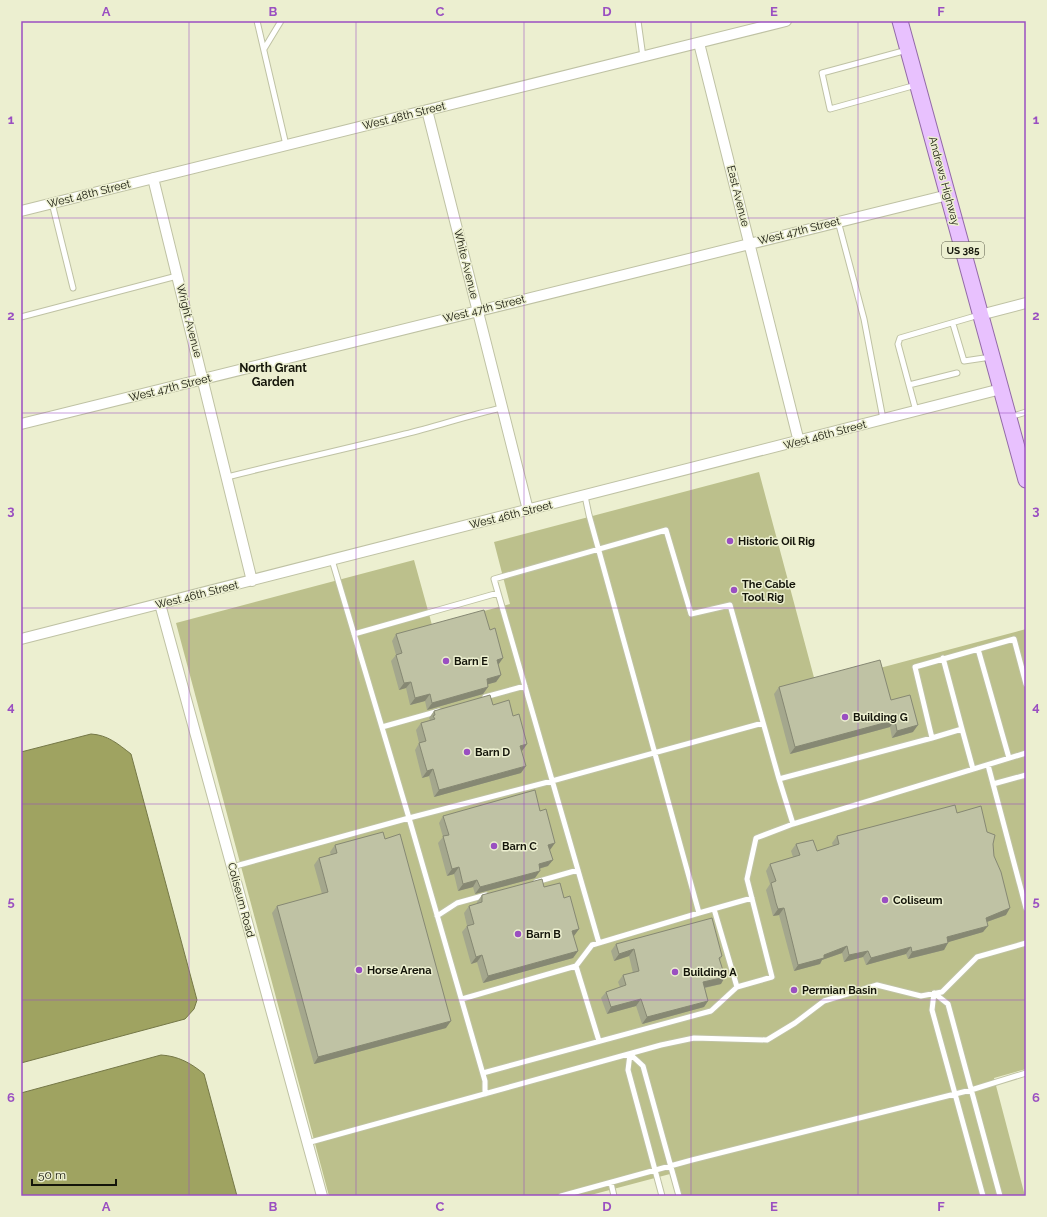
<svg xmlns="http://www.w3.org/2000/svg" width="1047" height="1217" viewBox="0 0 1047 1217" font-family="Raleway,sans-serif">
<style>
.garden{fill:#bcc08c}
.water{fill:#9fa361;stroke:#757847}
.lines{fill:none;stroke-linecap:round;stroke-linejoin:round}
.service-casing{stroke:#bfc2a4;stroke-width:7}
.minor-casing{stroke:#bfc2a4;stroke-width:12}
.primary-casing{stroke:#936aa8;stroke-width:17}
.service{stroke:#fff;stroke-width:5}
.minor{stroke:#fff;stroke-width:10}
.primary{stroke:#e8c1fe;stroke-width:15}
.wall{fill:#a4a78d}
.shaded-wall{fill:#868873}
.building{fill:#bfc2a4;stroke:#868873}
.grid{fill:none;stroke:#9a4fc1;stroke-width:1;stroke-opacity:0.55}
.poi-dot{fill:#9a4fc1;stroke:#ecefd0;stroke-width:1.5}
.labels{text-anchor:middle;dominant-baseline:central;stroke-width:3;stroke-linejoin:round;paint-order:stroke}
.shield{fill:#ecefd0;stroke:#555645;stroke-width:1}
.shield-label{font-size:10px;font-weight:bold;fill:#14150a}
.street-label{font-size:11px;fill:#14150a;stroke:#ecefd0}
.poi-label{font-size:11px;font-weight:bold;fill:#14150a;stroke:#ecefd0;text-anchor:start}
.neighbourhood-label{font-size:12px;font-weight:bold;fill:#14150a;stroke:#ecefd0}
.neatline{fill:none;stroke:#9a4fc1;stroke-width:1.5}
.grid-label{font-size:13px;text-anchor:middle;font-weight:bold;fill:#9a4fc1}
</style>
<rect width="100%" height="100%" fill="#ecefd0"/>
<!-- garden -->
<path class="garden" d="M759 472 816 685 1026 629V1069L994 1078 1025 1196H676L670 1174 587 1196H329L176 623 414 560 432 625 510 604 494 542Z"/>
<!-- water -->
<path class="water" d="M91 734C108 735 118 744 131 754L197 1000 194 1009 185 1019 21 1063V752Z
M161 1055C178 1056 191 1063 204 1074L237 1196H21V1093Z"/>
<g class="lines">
<!-- service casing -->
<g class="service-casing">
<path id="service" d="M257 21 286 145
M638 21 643 57
M264 49 281 21
M907 50 822 73 830 109 916 85
M52 203 73 288
M838 221 864 319 883 419
M21 317 177 276
M953 324 964 361 991 357
M909 385 957 373
M916 411 898 344 900 338 979 315
M1010 417 1026 412
M227 477C286 462 346 449 405 434 438 426 469 415 502 408
M585 496 589 515 699 913 752 898
M354 634 498 593
M978 649 1009 758
M943 658 962 729 932 738 915 667 1014 639 1026 684
M485 697 525 686
M382 727 439 711
M962 729 973 769
M988 765 1026 908
M993 784 1026 775
M793 824 779 779 932 738
M232 867 409 818 332 560
M536 882 578 870
M714 909 737 987 772 977 747 879 756 838 793 824 1026 753
M437 916 457 903 486 895
M599 943 494 579 666 530 691 614 730 605 779 779
M576 966 599 1041
M462 999 576 966 592 945 699 913
M483 1073 711 1011 737 987
M485 1094V1081L409 818 552 781 763 723
M307 1143 661 1045 694 1038 767 1040 795 1023 824 1001 877 985 921 996 942 992 977 957 1026 943
M611 1183 614 1196
M561 1196 692 1160 971 1090 1026 1073
M662 1196 628 1070 630 1054 643 1066 679 1196
M983 1196 932 1010 934 993 948 1004 1000 1196"/>
</g>
<!-- minor casing -->
<g class="minor-casing">
<path id="minor" d="M699 43 799 442
M427 110 528 510
M153 178 252 581
M21 211 786 21
M980 315 1026 303
M21 424 948 195
M160 604 322 1196
M21 639 1001 389"/>
</g>
<!-- primary casing -->
<g class="primary-casing">
<path id="primary" d="M900 21 1026 480"/>
</g>
<!-- service -->
<use href="#service" class="service"/>
<!-- minor -->
<use href="#minor" class="minor"/>
<!-- primary -->
<use href="#primary" class="primary"/>
</g>
<!-- wall -->
<path class="wall" d="M490 630 503 658 498 665 501 675 496 682 488 684V687L483 694 427 710 425 701 410 705 406 688 399 690 391 661 396 655 392 641 396 634Z
M779 687 891 700 913 732 892 738 890 727 790 754 774 694Z
M493 705 513 716 527 744 522 751 521 773 434 797 429 776 422 778 415 750 419 743 416 730 421 723 430 720 429 718 434 711Z
M957 813 987 832 993 844 994 856 1006 915 987 922 983 932 948 942 944 950 908 959 906 954 866 965 863 957 844 962 842 953 822 960 820 964 794 971 779 915 773 916 766 890 770 884 766 871 770 864 793 857 791 851 796 844 817 851 833 846 832 843 837 836Z
M443 816 550 850 548 866 539 869 535 878 475 894 473 887 458 891 454 874 447 876 438 843 443 837 439 823Z
M385 839 446 1028 314 1064 272 913 277 906 322 894 314 865 319 858 331 855 330 852 335 845Z
M544 887 564 898 579 929 573 936 578 951 573 958 483 983 477 962 471 964 462 932 467 926 464 913 469 906 477 904V902L482 895Z
M616 944 722 956 720 960 721 984 705 988 708 1001 704 1007 642 1024 636 1006 607 1014 601 998 606 992 620 987 618 982 623 975 633 973 629 956 614 961 611 951Z"/>
<!-- shaded-wall -->
<path class="shaded-wall" d="M503 658 498 665 492 667 497 660Z
M501 675 496 682 482 686 487 679Z
M411 682 406 688 399 690 404 683Z
M488 687 483 694 427 710 432 703Z
M430 694 425 701 410 705 415 698Z
M895 720 890 727 790 754 795 747Z
M918 725 913 732 892 738 897 731Z
M527 744 522 751 515 753 520 746Z
M526 766 521 773 434 797 439 790Z
M433 769 429 776 422 778 427 771Z
M555 843 550 850 544 851 548 845Z
M553 860 548 866 534 870 539 864Z
M459 867 454 874 447 876 452 869Z
M540 871 535 878 475 894 480 887Z
M477 880 473 887 458 891 463 884Z
M784 908 779 915 773 916 778 909Z
M1010 908 1006 915 981 924 986 918Z
M988 926 983 932 942 944 947 937Z
M579 929 574 936 567 938 572 931Z
M948 943 944 950 908 959 912 952Z
M847 946 842 953 822 960 820 964 794 971 798 965Z
M911 947 906 954 866 965 871 958Z
M634 949 629 956 614 961 619 954Z
M578 951 573 958 483 983 488 976Z
M868 951 863 957 844 962 849 955Z
M482 955 477 962 471 964 476 957Z
M725 977 721 984 698 989 703 982Z
M641 999 636 1006 607 1014 611 1007Z
M708 1001 704 1007 642 1024 647 1017Z
M451 1021 446 1028 314 1064 318 1057Z"/>
<!-- building -->
<path class="building" d="M484 610 490 630 495 628 503 658 497 660 501 675 487 679 488 687 432 703 430 694 415 698 411 682 404 683 396 655 402 653 396 634Z
M880 660 891 700 910 695 918 725 897 731 895 720 795 747 779 687Z
M490 695 493 705 509 700 513 716 519 714 527 744 520 746 526 766 439 790 433 769 427 771 419 743 426 741 421 723 435 719 433 716 435 715 434 711Z
M535 790 540 811 546 809 555 843 548 845 553 860 539 864 540 871 480 887 477 880 463 884 459 867 452 869 443 836 449 835 443 816Z
M955 805 957 813 981 806 987 832 995 835 993 844 994 856 1001 872 1010 908 986 918 988 926 947 937 948 943 912 952 911 947 871 958 868 951 849 955 847 946 824 955V958L798 965 784 908 778 909 776 903 771 883 776 881 770 864 800 855 796 844 813 840 817 851 839 844 837 836Z
M383 832 385 839 400 834 451 1021 318 1057 277 906 328 892 319 858 337 853 335 845Z
M542 879 544 887 560 883 564 898 570 896 579 929 572 931 578 951 488 976 482 955 476 957 467 926 474 924 469 906 482 902V895Z
M712 918 722 956 719 958 725 977 703 982 708 1001 647 1017 641 999 611 1007 606 992 626 985 623 975 639 971 634 949 619 954 616 944Z"/>
<!-- grid -->
<path class="grid" d="M189 21V1196M356 21V1196M524 21V1196M691 21V1196M858 21V1196M21 218H1026M21 413H1026M21 608H1026M21 804H1026M21 1000H1026"/>
<!-- markers -->
<g class="poi-dot">
<circle cx="730" cy="541" r="4"/>
<circle cx="734" cy="590" r="4"/>
<circle cx="446" cy="661" r="4"/>
<circle cx="845" cy="717" r="4"/>
<circle cx="467" cy="752" r="4"/>
<circle cx="494" cy="846" r="4"/>
<circle cx="885" cy="900" r="4"/>
<circle cx="518" cy="934" r="4"/>
<circle cx="359" cy="970" r="4"/>
<circle cx="675" cy="972" r="4"/>
<circle cx="794" cy="990" r="4"/>
</g>
<g class="labels">
<!-- shield labels -->
<rect class="shield" x="942" y="242" width="42" height="16" rx="3"/>
<g class="shield-label">
<text x="963" y="250">US 385</text>
</g>
<!-- street labels -->
<g class="street-label">
<text transform="translate(404 116) rotate(-14)">West 48th Street</text>
<text transform="translate(944 181) rotate(75)">Andrews Highway</text>
<text transform="translate(89 194) rotate(-14)">West 48th Street</text>
<text transform="translate(738 196) rotate(76)">East Avenue</text>
<text transform="translate(799 231) rotate(-14)">West 47th Street</text>
<text transform="translate(466 264) rotate(76)">White Avenue</text>
<text transform="translate(484 309) rotate(-14)">West 47th Street</text>
<text transform="translate(189 321) rotate(76)">Wright Avenue</text>
<text transform="translate(170 388) rotate(-14)">West 47th Street</text>
<text transform="translate(825 435) rotate(-15)">West 46th Street</text>
<text transform="translate(511 515) rotate(-14)">West 46th Street</text>
<text transform="translate(197 595) rotate(-14)">West 46th Street</text>
<text transform="translate(241 900) rotate(75)">Coliseum Road</text>
</g>
<!-- poi labels -->
<g class="poi-label">
<text x="738" y="541">Historic Oil Rig</text>
<text x="742" y="584">The Cable<tspan x="742" dy="13">Tool Rig</tspan></text>
<text x="454" y="661">Barn E</text>
<text x="853" y="717">Building G</text>
<text x="475" y="752">Barn D</text>
<text x="502" y="846">Barn C</text>
<text x="893" y="900">Coliseum</text>
<text x="526" y="934">Barn B</text>
<text x="367" y="970">Horse Arena</text>
<text x="683" y="972">Building A</text>
<text x="802" y="990">Permian Basin</text>
</g>
<!-- neighbourhood labels -->
<g class="neighbourhood-label">
<text x="273" y="368">North Grant<tspan x="273" dy="14">Garden</tspan></text>
</g>
</g>
<!-- border -->
<rect width="1047" height="1217" fill="none" stroke="#ecefd0" stroke-width="44"/>
<!-- scale -->
<path d="M32 1179v6h84v-6" fill="none" stroke="#14150a" stroke-width="2"/>
<text x="38" y="1179" font-size="12" fill="#14150a" stroke="#ecefd0" stroke-width="3" paint-order="stroke">50 m</text>
<rect x="22" y="22" width="1003" height="1173" class="neatline"/>
<g class="grid-label">
<text x="106" y="16">A</text>
<text x="273" y="16">B</text>
<text x="440" y="16">C</text>
<text x="607" y="16">D</text>
<text x="774" y="16">E</text>
<text x="941" y="16">F</text>
<text x="11" y="124">1</text>
<text x="1036" y="124">1</text>
<text x="11" y="320">2</text>
<text x="1036" y="320">2</text>
<text x="11" y="515">3</text>
<text x="1036" y="515">3</text>
<text x="11" y="711">4</text>
<text x="1036" y="711">4</text>
<text x="11" y="906">5</text>
<text x="1036" y="906">5</text>
<text x="11" y="1102">6</text>
<text x="1036" y="1102">6</text>
<text x="106" y="1211">A</text>
<text x="273" y="1211">B</text>
<text x="440" y="1211">C</text>
<text x="607" y="1211">D</text>
<text x="774" y="1211">E</text>
<text x="941" y="1211">F</text>
</g>
</svg>
